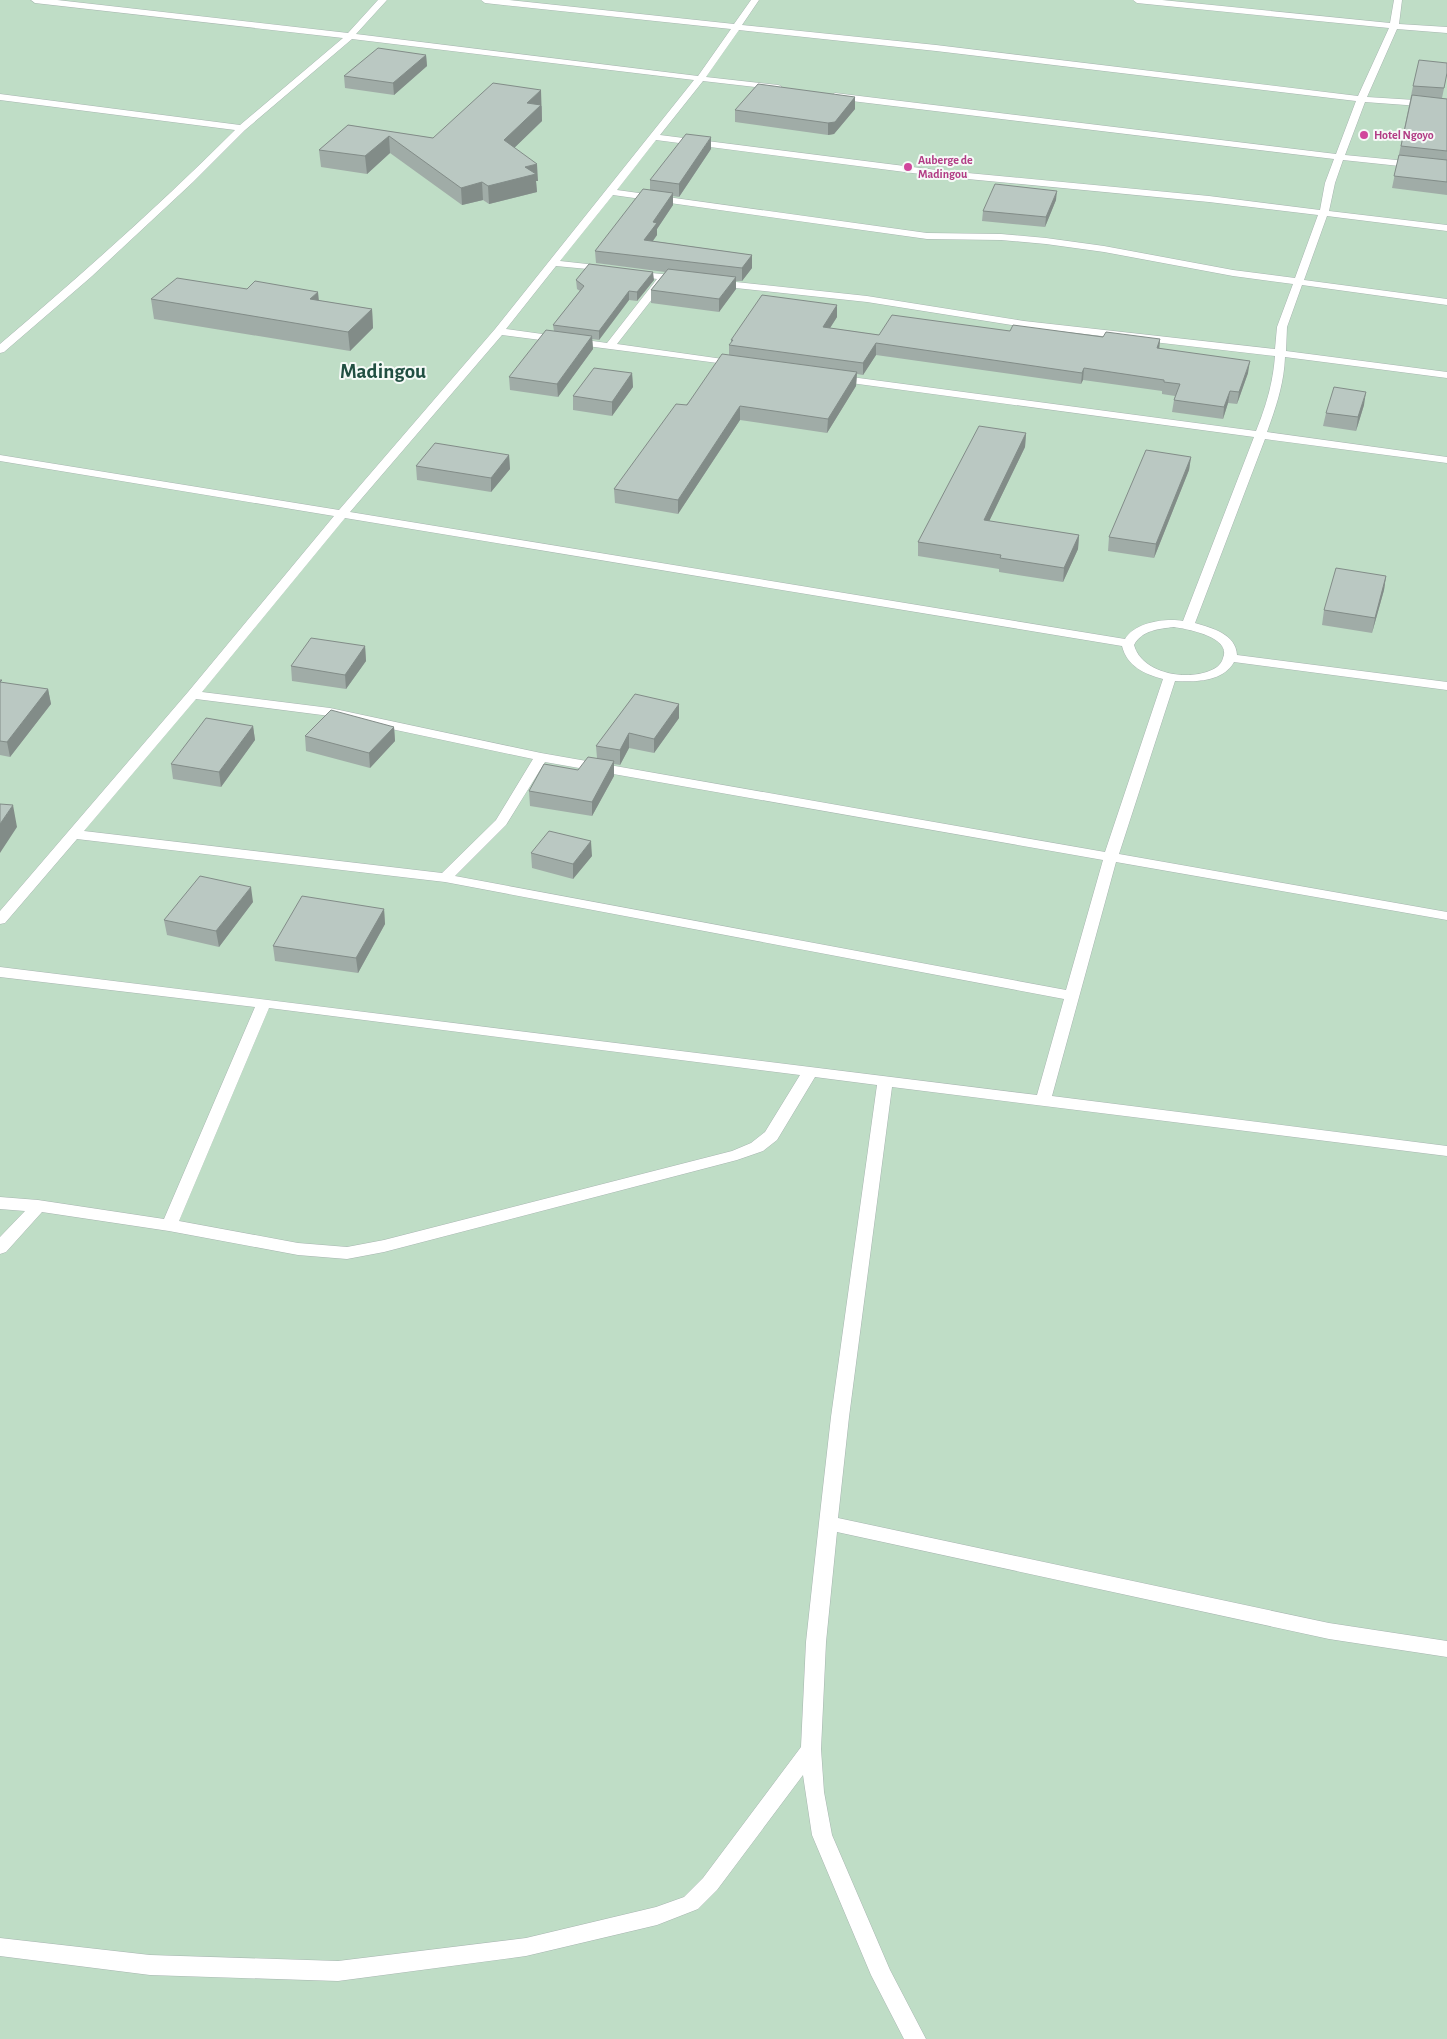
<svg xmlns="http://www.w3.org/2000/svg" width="1447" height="2039" viewBox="0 0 1447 2039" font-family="'Alegreya Sans',sans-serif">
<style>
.green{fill:#bfddc6}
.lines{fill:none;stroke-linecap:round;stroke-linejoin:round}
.minor-casing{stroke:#a7b5b0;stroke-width:1}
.minor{fill:#fff;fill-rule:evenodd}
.wall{fill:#a0aca7}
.shaded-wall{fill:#828c88}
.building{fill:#bac8c2;stroke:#828c88}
.hotel-dot{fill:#d1479c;stroke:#f5faf7;stroke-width:2}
.labels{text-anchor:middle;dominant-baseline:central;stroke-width:4;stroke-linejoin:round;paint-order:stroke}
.far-hotel-label{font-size:12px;font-weight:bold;fill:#b23c85;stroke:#f5faf7;text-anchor:start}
.far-town-label{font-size:21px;font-weight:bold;fill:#214f42;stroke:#f5faf7}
</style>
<rect width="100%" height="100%" fill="#e4ede9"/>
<!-- green -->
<path class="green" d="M0 0H1447V2039H0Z"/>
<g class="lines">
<!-- minor casing -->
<g class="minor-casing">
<path id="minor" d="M31 0H57L348 33 378 0H387L356 34 698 76 731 29 485 3 481 0H509L734 24 751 0H759L742 25 936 45 1358 96 1389 28 1137 3 1133 0H1162L1390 23 1394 0H1402L1399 24 1447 27V33L1397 29 1367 97 1447 102V108L1365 102 1345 155 1447 165V171L1343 160 1335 183 1329 211 1447 225V231L1327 216 1304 280 1447 299V305L1302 285 1287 327 1286 351 1447 372V378L1285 357C1284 384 1276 407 1267 432L1447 457V463L1265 439 1195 623C1212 628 1236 634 1237 655L1447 682V690L1234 662C1223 682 1195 682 1175 681L1119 854 1447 912V920L1116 862 1052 1096 1447 1146V1156L892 1087 849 1417 838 1518 1329 1623 1447 1641V1657L1329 1639 837 1532 826 1642 821 1749 824 1792 832 1835 890 1970 926 2039H904L871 1975 812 1835 803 1775 717 1890 698 1909 657 1925 526 1956 338 1981 150 1975 0 1956V1938L150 1955 338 1961 526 1938 656 1907 684 1897 703 1878 801 1747 806 1642 819 1523 831 1417 877 1085 815 1077 777 1140 763 1151 737 1160 384 1252 347 1259 298 1255 169 1231 42 1212 6 1252 0 1254V1237L25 1211 0 1209V1197L38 1200 164 1219 255 1007 0 977V967L1037 1095 1064 999 445 882 77 839 5 923 0 924V911L188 692 334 516 0 461V455L339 510 495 329 694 80 352 39 245 130 193 182 91 277 4 352 0 353V344C81 275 160 205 235 130L0 100V94L240 125 343 38 35 3ZM739 30 936 51 1356 101 1336 154 835 93 830 96 835 99 1334 159 1325 183 1320 210 1209 196 936 170 660 135 703 81 781 90V86L778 85 706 77ZM656 140 936 176 1209 202 1318 215 1295 278 1233 270 1104 246 1046 238 1001 234 927 233 617 190ZM613 195 927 239 1001 240 1046 244 1104 252 1233 276 1293 284 1277 327 1275 349 1024 321 867 296 717 280 712 283 717 286 867 302 1024 327 1275 356C1273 383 1266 406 1256 431L836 375 831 378 836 381 1254 437 1183 621C1166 618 1135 622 1125 639L350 512 502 335 741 366 742 364 737 361 617 344 667 280 686 281V277L682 276 631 271V275L657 279 607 343 506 329 556 266 609 271 610 269 605 266 560 261ZM345 518 1122 646C1127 666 1144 674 1163 679L1105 852 541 753 330 708 202 692ZM1174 627C1187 629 1232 637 1223 658 1222 662 1220 664 1217 667 1193 683 1142 675 1134 645 1142 630 1159 629 1174 627ZM196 699 330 716 533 759 496 820 442 873 84 831ZM545 762 1103 860 1066 990 455 876 506 825ZM269 1008 800 1075 765 1132 751 1143 732 1151 384 1240 347 1247 298 1243 179 1221Z"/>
</g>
<!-- minor -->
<use href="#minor" class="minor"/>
</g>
<!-- wall -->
<path class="wall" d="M426 55 427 66 394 95 345 88 344 76Z
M1447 74 1442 98 1447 99V195L1392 188 1413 86Z
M855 97V109L834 134 828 135 735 122V110Z
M542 106V121L514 148 538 181H536L537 192 489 204 483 200 462 205 390 153 367 174 321 167 319 150 348 125 433 138Z
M711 149 679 197 673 196V205L657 229V235L653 241 752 255V268L742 281H736V289L719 312 651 303V290L665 272 596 263 595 251 650 190V180Z
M1056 200 1045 227 982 221 983 211Z
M576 280H654L637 301 629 300 599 340 592 339 593 349 558 397 510 390 509 377 554 331 553 325 580 291 577 289Z
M247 289 372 309 373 328 350 351 154 319 151 299Z
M837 305V317L830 328 879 335 1010 331 1103 337 1160 339 1159 348 1248 373 1237 404 1228 403 1223 419 1172 412 1174 400 1175 396 1162 394V391L1083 380 1081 384 876 355 863 375 857 374 856 386 827 433 740 420 678 514 615 503 614 489 729 355V345L731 344V340Z
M632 373 633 387 612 416 573 410V396Z
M1364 405 1356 431 1323 426 1326 413Z
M1026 433 1025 447 989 521 1079 535 1078 549 1063 582 999 572V569L918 556V542Z
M509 455 510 469 491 492 417 480 416 466Z
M1191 457 1189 470 1154 558 1108 551 1109 537Z
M1386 576 1384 590 1372 633 1322 625 1324 610Z
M365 646 366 661 346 689 292 681 291 666Z
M0 680 2 683 48 689 51 704 10 757 0 755Z
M679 704V718L654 753 629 748 620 765 614 764V776L592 816 530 806 529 791 578 770 597 758 596 746Z
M253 726 255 740 221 787 173 779 171 764Z
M394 727 395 741 370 768 306 751 305 736Z
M531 853 592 856 573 879 532 868Z
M253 902 219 947 167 935 164 920Z
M384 909 385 924 358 973 275 961 273 946Z"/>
<!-- shaded-wall -->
<path class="shaded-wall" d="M426 55 427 66 394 95 393 83Z
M541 90 542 121 505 157 504 140 527 103Z
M855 97V109L834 134 828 135V123Z
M389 136 390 153 367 174 365 156Z
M711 137V149L679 197V184Z
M537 164 538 181H536L537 192 489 204 488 186 525 167Z
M482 182 483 200 462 205 461 188Z
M1057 191 1056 200 1045 227 1046 217Z
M673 193V205L657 229V235L644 253V240L653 222Z
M752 255V268L742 281V268Z
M653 272 654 280 637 301V292Z
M736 277V289L719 312V299Z
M629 291V300L599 340V331Z
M318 292 320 311 310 299Z
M837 305V317L823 339V327Z
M372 309 373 328 350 351 348 332Z
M592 336 593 349 558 397 557 384Z
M1160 339 1159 351 1157 348Z
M876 343V355L863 375V363Z
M1250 361 1248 373 1237 404 1239 392Z
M1084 368 1083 380 1081 384 1082 373Z
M857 372 856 386 827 433 828 419Z
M632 373 633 387 612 416V402Z
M1230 391 1228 403 1223 419 1224 407Z
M1366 392 1364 405 1356 431 1358 417Z
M740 406V420L678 514V500Z
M1026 433 1025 447 983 534 984 520Z
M509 455 510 469 491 492V478Z
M1191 457 1189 470 1154 558 1156 544Z
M1079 535 1078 549 1063 582 1064 568Z
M1386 576 1384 590 1372 633 1375 618Z
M365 646 366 661 346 689 345 675Z
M48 689 51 704 10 757 7 742Z
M679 704V718L654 753V739Z
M253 726 255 740 221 787 219 772Z
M394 727 395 741 370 768 369 753Z
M629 733V748L620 765V750Z
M614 761V776L592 816V802Z
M13 805 17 827 0 853V824Z
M591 841 592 856 573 879V864Z
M251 887 253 902 219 947 216 931Z
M384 909 385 924 358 973 356 958Z"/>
<!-- building -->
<path class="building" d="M378 48 426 55 393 83 344 76Z
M1419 60 1447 63V73L1444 88 1413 86Z
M493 83 541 90 527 103 541 105 504 140 537 164 525 167 536 174 488 186 482 182 461 188 389 136 365 156 319 150 348 125 433 138Z
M758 84 855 97 835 122 828 123 735 110Z
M1412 95 1447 99V151L1401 146Z
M686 134 711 137 679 184 650 180Z
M1399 155 1447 160V182L1394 176Z
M995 184 1057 191 1046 217 983 211Z
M643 189 673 193 653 222 657 223 644 240 752 255 742 268 595 251Z
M589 264 653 272 637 292 629 291 599 331 553 325 584 286 576 280Z
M668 269 736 277 719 299 651 290Z
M177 278 247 289 255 281 318 292 310 299 372 309 348 332 151 299Z
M762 295 837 305 823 327 879 335 892 315 1010 331 1013 325 1103 337 1106 332 1160 339 1157 348 1250 361 1239 392 1230 391 1224 407 1174 400 1180 384 1164 382V380L1084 368 1082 373 876 343 863 363 729 345 733 340H731Z
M546 330 592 336 557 384 509 377Z
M722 354 857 372 828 419 740 406 678 500 614 489 676 404 687 405Z
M594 368 632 373 612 402 573 396Z
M1334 387 1366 392 1358 417 1326 413Z
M979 426 1026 433 984 520 1079 535 1064 568 1000 558 1001 555 918 542Z
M435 443 509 455 491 478 416 466Z
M1146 450 1191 457 1156 544 1109 537Z
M1336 568 1386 576 1375 618 1324 610Z
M311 638 365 646 345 675 291 666Z
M0 680H2L0 682 48 689 7 742 0 741Z
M635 694 679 704 654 739 629 733 620 750 596 746Z
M331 710 394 727 369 753 305 736Z
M206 718 253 726 219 772 171 764Z
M588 757 614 761 592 802 529 791 544 764 578 770Z
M0 804 13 805 0 824Z
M549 831 591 841 573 864 531 853Z
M200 876 251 887 216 931 164 920Z
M302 896 384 909 356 958 273 946Z"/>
<!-- markers -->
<g class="hotel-dot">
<circle cx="1364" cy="135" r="5"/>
<circle cx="908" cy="167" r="5"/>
</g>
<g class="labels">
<!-- far-hotel labels -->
<g class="far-hotel-label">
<text x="1374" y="135">Hotel Ngoyo</text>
<text x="918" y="160">Auberge de<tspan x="918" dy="14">Madingou</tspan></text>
</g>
<!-- far-town labels -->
<g class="far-town-label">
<text x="383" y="371">Madingou</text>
</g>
</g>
</svg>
